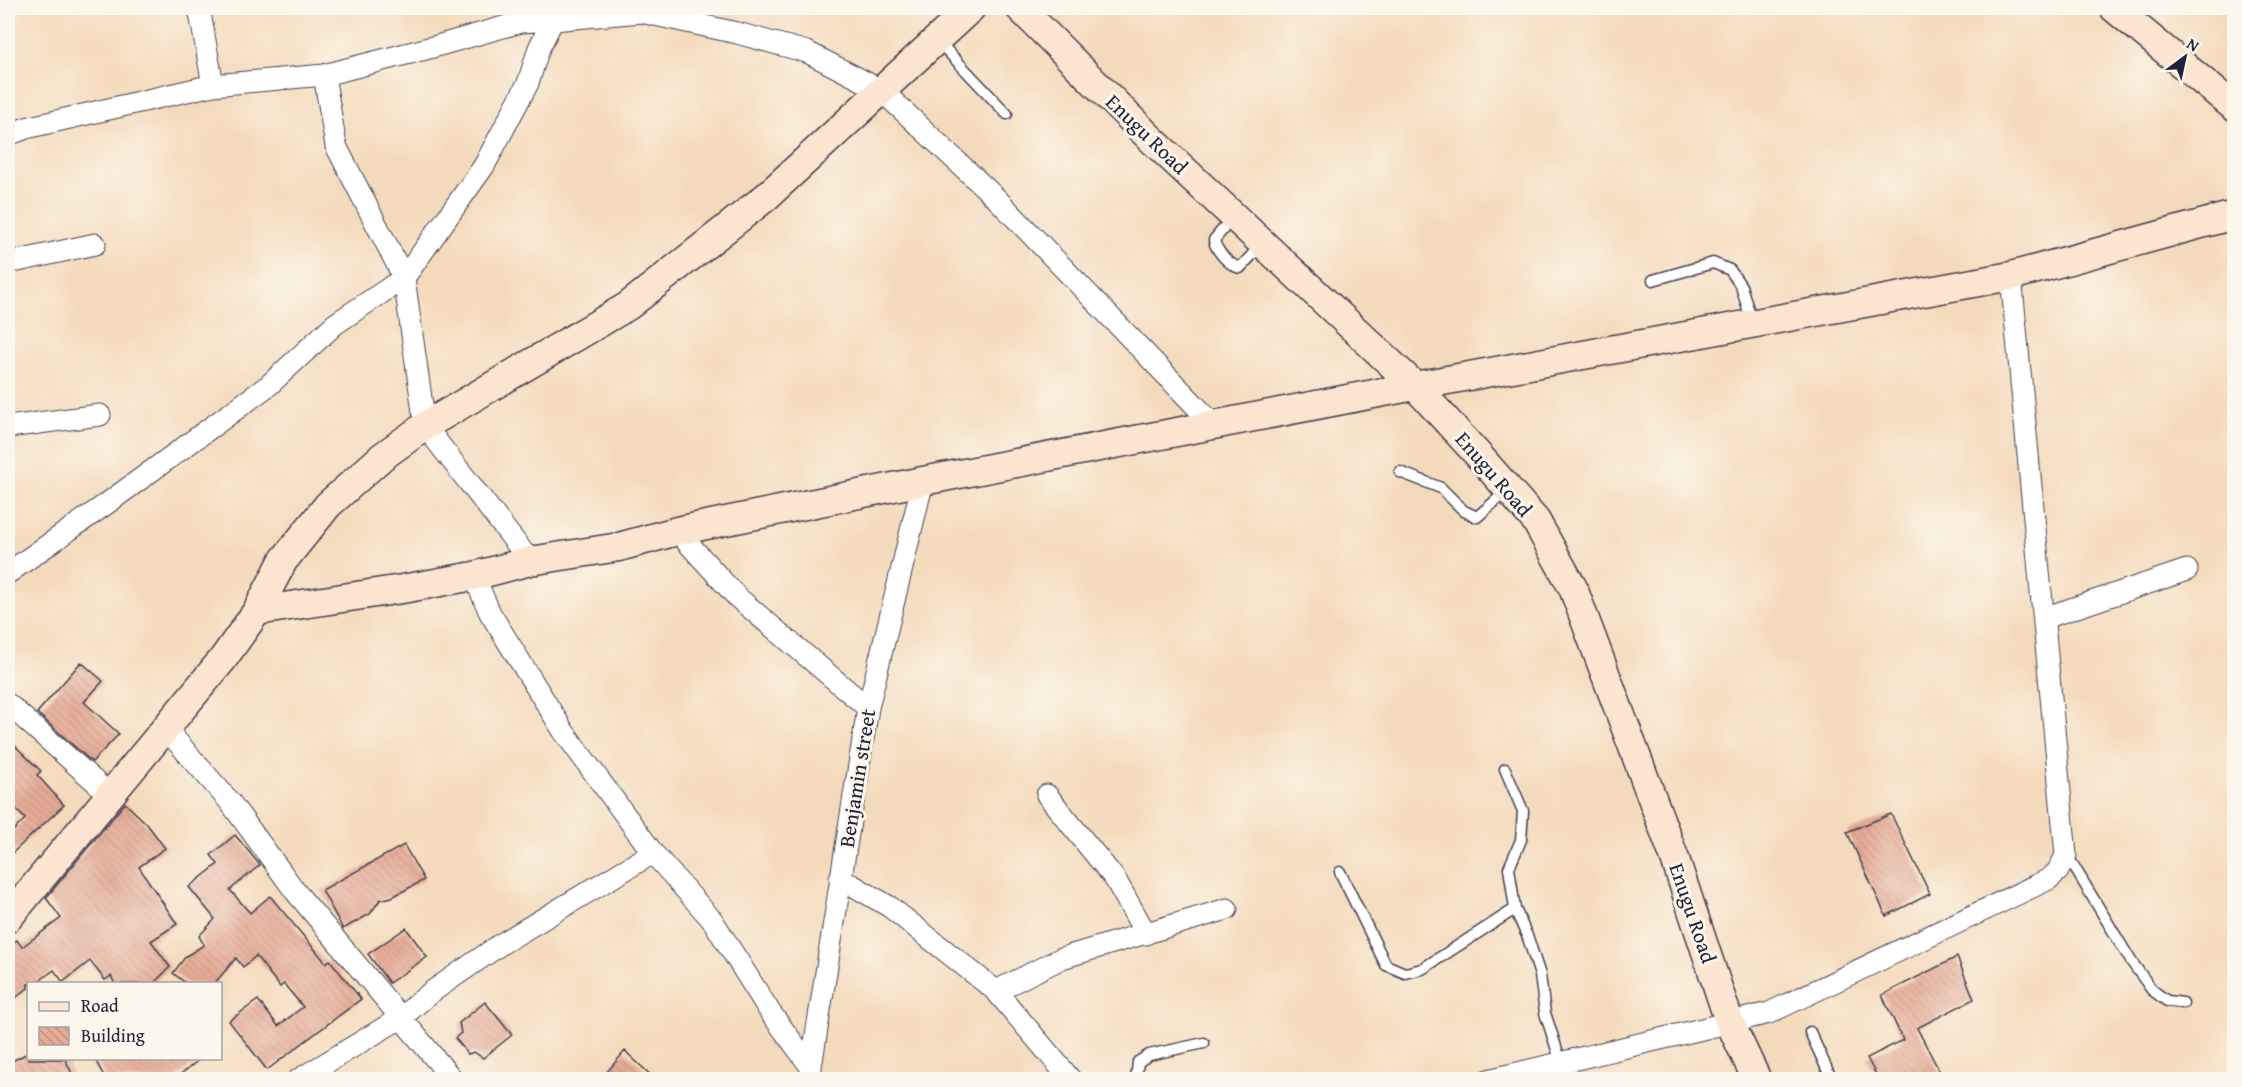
<svg xmlns="http://www.w3.org/2000/svg" width="2242" height="1087" viewBox="0 0 2242 1087" font-family="'Gentium Book Plus',serif">
<style>
.building{fill:url(#building-back-hatch)}
.lines{fill:none;stroke-linecap:round;stroke-linejoin:round}
.lane-casing{stroke:#423e4e;stroke-width:13}
.street-casing{stroke:#423e4e;stroke-width:23}
.secondary-casing{stroke:#423e4e;stroke-width:31}
.lane{stroke:#fff;stroke-width:10}
.street{stroke:#fff;stroke-width:21}
.secondary{stroke:#fce5d0;stroke-width:28}
.labels{text-anchor:middle;dominant-baseline:central;stroke-width:6;stroke-linejoin:round;paint-order:stroke}
.street-label{font-size:21px;fill:#22223b;stroke:#fbf7ec}
</style>
<defs>
<pattern id="building-back-hatch" width="6" height="6" patternUnits="userSpaceOnUse" patternTransform="scale(1.5)"><rect width="6" height="6" fill="#e6aa95"/><path d="M-1 5l2 2M0 0l6 6M5-1l2 2" fill="none" stroke="#c59281"/></pattern>
</defs>
<rect width="100%" height="100%" fill="#fbf7ec"/>
<filter id="ink" filterUnits="userSpaceOnUse"><feTurbulence type="fractalNoise" baseFrequency=".0167" numOctaves="2"/><feDisplacementMap in="SourceGraphic" scale="12" xChannelSelector="R" yChannelSelector="G"/><feConvolveMatrix kernelMatrix="1 2 1 2 8 2 1 2 1" color-interpolation-filters="sRGB"/></filter>
<filter id="wash" filterUnits="userSpaceOnUse"><feTurbulence type="fractalNoise" baseFrequency=".008" numOctaves="4" result="noise"/><feDisplacementMap in="SourceGraphic" scale="24" xChannelSelector="R" yChannelSelector="G"/><feGaussianBlur stdDeviation="1.35" result="paint"/><feColorMatrix in="noise" values="0 0 0 0 0 0 0 0 0 0 0 0 0 0 0 0 0 1.4 0 .05"/><feComposite in="paint" operator="in"/></filter>
<g filter="url(#wash)">
<rect width="100%" height="100%" fill="#f4dabc"/>
<g id="blocks">
<!-- building -->
<path class="building" d="M81 662 103 681 84 702 119 734 92 762 37 713Z
M8 739 41 771 37 775 64 805 8 857V836L25 819 8 800Z
M125 803 147 824 165 848 139 867 177 924 151 941 170 967 153 984H115L111 976 105 980 90 961 63 982 54 970 35 984H28V988L8 1004V947L17 940 22 947 61 918 46 898Z
M1891 814 1930 894 1886 916 1847 832Z
M235 835 260 865 230 890 250 913 270 896 326 963 330 960 361 999 267 1070 229 1021 258 1000 278 1026 303 1007 284 984 280 987 256 956 243 967 236 958 214 984H187L173 973 186 956 204 945 199 936 215 919 189 887 218 864 211 855Z
M404 845 424 880 392 897 380 900 370 914 343 929 322 890Z
M406 928 427 957 389 983 368 954Z
M1957 957 1974 999 1917 1028 1944 1080H1879L1867 1058 1903 1040 1882 995Z
M485 1002 512 1035 483 1058 474 1052 468 1054 455 1038 461 1033 459 1023Z
M625 1051 656 1080H600Z
M28 1053V1059H65L75 1080H11L8 1072V1063Z
M95 1059H200L173 1080H106Z"/>
</g>
</g>
<g filter="url(#ink)">
<use href="#blocks" fill-opacity="0" stroke="#423e4e" stroke-width="1.5"/>
<g class="lines">
<!-- lane casing -->
<g class="lane-casing">
<path id="lane" d="M937 40 1007 114
M1233 217 1214 240C1216 251 1229 265 1240 268L1261 245
M1653 280 1713 263 1730 270 1741 286 1752 322
M1400 472 1441 488 1464 511 1477 517 1508 490
M1505 769 1523 811 1521 840 1509 868 1515 909 1528 938 1540 975 1545 1013 1561 1062
M2067 855 2131 961 2152 990 2167 1001 2183 1003
M1340 872 1386 965 1405 973 1422 969 1515 909
M1810 1032 1832 1080
M1136 1080 1138 1062 1149 1055 1204 1043"/>
</g>
<!-- street casing -->
<g class="street-casing">
<path id="street" d="M199 8 213 85
M324 75 336 146 404 278 425 426 530 561
M8 135 26 128 213 85 324 75 433 47 521 22 553 20
M8 261H18L95 244
M8 427 100 415
M677 531 737 597 868 708
M8 573 109 502 269 385 335 324 404 278 484 166 528 83 539 48 553 20 641 12 737 33 807 52 881 90 998 200 1214 425
M474 576 490 613 564 732 653 853 713 921 770 1012 811 1067
M2044 618 2187 570
M8 704 109 794
M166 729 230 802 295 891 453 1080
M1047 795 1115 879 1146 934
M840 878 890 907 996 991 1071 1080
M996 991 1062 958 1227 909
M298 1080 402 1017 430 993 501 944 653 853
M811 1080V1067L868 708 923 481
M1488 1080 1769 1013 2049 879 2058 871 2066 855 2011 276"/>
</g>
<!-- secondary casing -->
<g class="secondary-casing">
<path id="secondary" d="M1020 8 1150 138 1415 386 1480 457 1536 521 1573 588 1675 859 1729 1021 1757 1080
M2114 8 2234 107
M257 611 402 589 474 576 530 561 619 547 677 531 923 481 1415 386 2011 276 2234 215
M8 918 223 659 257 611 283 561 328 505 383 456 425 426 628 306 766 197 971 8"/>
</g>
<!-- lane -->
<use href="#lane" class="lane"/>
<!-- street -->
<use href="#street" class="street"/>
<!-- secondary -->
<use href="#secondary" class="secondary"/>
</g>
</g>
<g class="labels">
<!-- street labels -->
<g class="street-label">
<text transform="translate(1147 134) rotate(44)">Enugu Road</text>
<text transform="translate(1494 474) rotate(49)">Enugu Road</text>
<text transform="translate(857 778) rotate(-81)">Benjamin street</text>
<text transform="translate(1693 913) rotate(71)">Enugu Road</text>
</g>
</g>
<!-- margin -->
<rect width="2242" height="1087" fill="none" stroke="#fbf7ec" stroke-width="30"/>
<!-- legend -->
<rect x="27" y="982" width="195" height="78" fill="#fbf7ec" stroke="#a4a2a5" stroke-width="1.5"/>
<rect x="39" y="1002" width="30" height="9" fill="#fce5d0" stroke="#a4a2a5" stroke-width="1.5"/>
<text x="81" y="1012" font-size="18" fill="#22223b">Road</text>
<rect x="39" y="1027" width="30" height="18" fill="url(#building-back-hatch)" stroke="#a4a2a5" stroke-width="1.5"/>
<text x="81" y="1042" font-size="18" fill="#22223b">Building</text>
<!-- north arrow -->
<g transform="translate(2185 57) rotate(33)" stroke="#fbf7ec" stroke-width="4.5" paint-order="stroke">
<path d="M0-4.5L10 22L0 15L-10 22Z" fill="#22223b"/>
<text y="-9" font-size="16" font-weight="bold" text-anchor="middle" fill="#22223b">N</text>
</g>
</svg>
